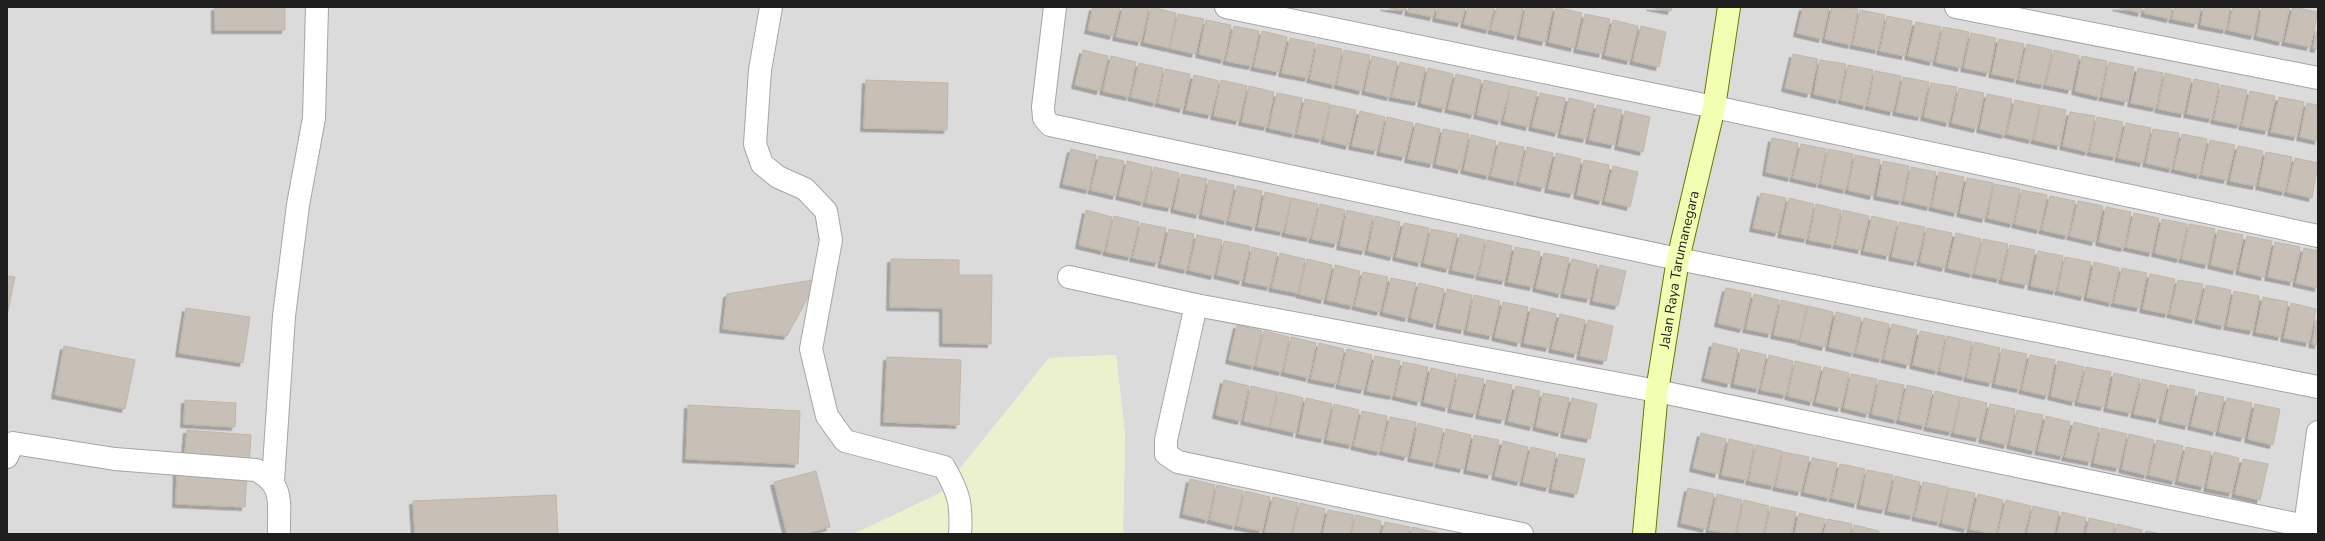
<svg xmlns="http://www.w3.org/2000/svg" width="2325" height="541" viewBox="0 0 2325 541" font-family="'Nunito Sans',sans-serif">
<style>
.residential{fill:#dcdbdb}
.farmland{fill:#eaf1cc}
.building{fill:#c8c0b6;stroke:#c3b5a4;filter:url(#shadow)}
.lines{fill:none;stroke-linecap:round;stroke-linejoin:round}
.street-casing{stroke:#a5a5a5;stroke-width:24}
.secondary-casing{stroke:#5e7a00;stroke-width:24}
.street{stroke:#fff;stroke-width:22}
.secondary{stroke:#f2ffb2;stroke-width:22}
.labels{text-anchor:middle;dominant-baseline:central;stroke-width:4;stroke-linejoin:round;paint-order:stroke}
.street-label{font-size:14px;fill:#1e1e1e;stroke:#fff}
</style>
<defs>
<filter id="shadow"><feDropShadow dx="-3.5" dy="3.5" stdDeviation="0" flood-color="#0004"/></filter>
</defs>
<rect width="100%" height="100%" fill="#f0ede3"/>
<!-- residential -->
<path class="residential" d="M7 7H2318V534H1123L1125 435 1116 355 1049 358 940 493 854 534H7Z"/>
<!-- farmland -->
<path class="farmland" d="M1116 355 1125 435 1123 534H854L940 493 1050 358Z"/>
<!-- building -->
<path class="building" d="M215 7H285V30H215Z
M1093 7H1120L1113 36 1088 30Z
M1123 7H1149L1141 42 1116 37Z
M1151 7 1176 13 1169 48 1144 42Z
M1384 7H1406L1405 11Z
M1409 7H1436L1433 17 1408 12Z
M1438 7H1465L1461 23 1436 18Z
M1468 7H1494L1489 30 1464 24Z
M1497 7H1523L1517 36 1491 30Z
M1526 7H1553L1545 42 1520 36Z
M1556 7 1582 13 1574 48 1549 42Z
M1650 7H1672L1671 11Z
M1803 7H1829L1822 39 1797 33Z
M1832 7 1858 9 1851 45 1825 39Z
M2116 7H2142L2141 13Z
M2146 7H2172L2170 19 2144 13Z
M2175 7H2201L2197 24 2172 19Z
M2204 7H2230L2226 30 2201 25Z
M2233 7H2259L2254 36 2228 30Z
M2262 7H2289L2282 42 2257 36Z
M2293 7 2318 12 2310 47 2285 42Z
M1860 10 1885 15 1878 50 1853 45Z
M1178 14 1204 19 1195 54 1170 48Z
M1585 14 1610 19 1602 54 1577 49Z
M1887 16 1912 21 1905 56 1880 51Z
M1206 20 1231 25 1224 60 1199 54Z
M1613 20 1638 26 1630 61 1605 55Z
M1916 22 1941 27 1933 62 1908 56Z
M1234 26 1259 31 1252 66 1226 61Z
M1641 26 1666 32 1659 67 1633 61Z
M1943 27 1969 32 1961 68 1936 62Z
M2318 27V49L2313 48Z
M1262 31 1287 37 1279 72 1254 67Z
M1971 33 1996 38 1989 73 1964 68Z
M1290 38 1315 43 1308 78 1282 73Z
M1999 39 2024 44 2017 79 1992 74Z
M1317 44 1342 49 1335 85 1310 79Z
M2027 44 2052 50 2044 85 2019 80Z
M1083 50 1108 56 1100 91 1075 85Z
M1344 50 1370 55 1362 91 1337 85Z
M2054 50 2079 56 2071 90 2046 85Z
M1793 54 1818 59 1810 94 1785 88Z
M1111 56 1136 62 1129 97 1103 91Z
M1372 56 1397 62 1390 97 1365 91Z
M2082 56 2107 61 2100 97 2075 91Z
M1820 60 1846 64 1839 100 1814 94Z
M1400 62 1425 68 1418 102 1392 97Z
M2109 62 2134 67 2127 102 2102 97Z
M1139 63 1163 68 1156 103 1131 97Z
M1848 65 1873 70 1866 106 1841 100Z
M1428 68 1453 74 1445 109 1421 103Z
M2138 68 2163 73 2156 108 2131 103Z
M1165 69 1190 74 1183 109 1158 103Z
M1875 71 1901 76 1893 112 1868 106Z
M2165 73 2191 79 2184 114 2158 109Z
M1456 74 1481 80 1474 115 1448 109Z
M1194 75 1219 81 1211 115 1186 110Z
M1903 77 1929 82 1921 117 1896 112Z
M2194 79 2219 84 2212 119 2187 114Z
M866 80 948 83 947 130 864 128Z
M1221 80 1247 86 1239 121 1214 116Z
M1484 80 1510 86 1501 121 1477 115Z
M1931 83 1957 87 1949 123 1924 117Z
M2221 85 2247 90 2240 125 2214 120Z
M1249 86 1274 92 1267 127 1242 122Z
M1511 86 1537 92 1529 127 1504 121Z
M1959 88 1984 93 1977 129 1952 123Z
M2250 91 2275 96 2268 131 2242 126Z
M1277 93 1302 98 1295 134 1269 128Z
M1540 93 1565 98 1558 133 1532 127Z
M1987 94 2012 99 2005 135 1980 129Z
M2279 97 2304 102 2297 137 2271 132Z
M1569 98 1594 104 1586 139 1561 134Z
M1305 99 1330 104 1322 139 1297 134Z
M2015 100 2040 105 2032 140 2007 134Z
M2307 103 2318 105V141L2300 137Z
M1331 105 1356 110 1349 146 1324 140Z
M1597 105 1622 110 1614 145 1589 140Z
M2041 105 2066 110 2060 146 2034 140Z
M1360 111 1385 117 1377 151 1352 146Z
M1625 111 1650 117 1643 152 1618 146Z
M2070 112 2095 116 2088 152 2063 146Z
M1387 117 1413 123 1405 157 1380 152Z
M2097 117 2123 122 2116 157 2090 152Z
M1416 123 1440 129 1433 164 1408 159Z
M2126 123 2151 128 2143 163 2118 158Z
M1443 129 1469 134 1461 170 1436 164Z
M2153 129 2179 133 2172 169 2146 163Z
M2182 134 2207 139 2200 175 2174 169Z
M1471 135 1496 141 1489 176 1464 170Z
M1772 138 1798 143 1791 178 1766 172Z
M2210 140 2235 145 2227 180 2202 175Z
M1499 142 1524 147 1517 182 1491 176Z
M1801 144 1826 149 1819 184 1793 178Z
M2238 146 2263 151 2256 186 2230 181Z
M1527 147 1553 153 1544 188 1519 182Z
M1071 149 1096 155 1089 190 1063 184Z
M1828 149 1853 154 1846 190 1821 184Z
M2266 152 2292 157 2285 192 2259 186Z
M1556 153 1581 159 1573 194 1548 189Z
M1855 155 1880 160 1873 196 1848 190Z
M1099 156 1124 161 1116 196 1091 190Z
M2295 158 2318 163 2312 198 2287 192Z
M1584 160 1609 165 1602 201 1577 195Z
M1127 161 1152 167 1144 202 1119 196Z
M1883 161 1909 166 1902 201 1877 196Z
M1613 166 1638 172 1630 207 1605 201Z
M1154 167 1179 173 1171 208 1146 203Z
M1911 167 1936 172 1930 207 1904 201Z
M1939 172 1964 177 1957 213 1932 207Z
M1181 174 1207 179 1199 215 1174 209Z
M1967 178 1993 183 1985 219 1960 213Z
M1209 180 1234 185 1227 221 1202 215Z
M1994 184 2020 189 2013 224 1988 218Z
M1237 186 1262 191 1255 227 1229 221Z
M2022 190 2047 195 2040 230 2015 224Z
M1265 192 1291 198 1283 232 1258 227Z
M1761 193 1786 198 1778 233 1753 228Z
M2050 196 2075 201 2068 236 2042 230Z
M1292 198 1318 204 1310 238 1285 233Z
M1789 198 1814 204 1807 239 1781 234Z
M2078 201 2103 206 2095 242 2070 236Z
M1320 204 1345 210 1337 244 1312 239Z
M1816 204 1841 210 1834 245 1809 240Z
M2106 207 2131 212 2124 248 2099 242Z
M1086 210 1112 217 1104 251 1079 245Z
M1347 210 1373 216 1365 251 1340 246Z
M1843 210 1869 216 1861 250 1836 245Z
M2134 213 2159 218 2152 253 2126 247Z
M1114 216 1139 222 1131 257 1106 252Z
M1375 216 1400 222 1393 257 1368 251Z
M1872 216 1897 222 1889 256 1864 251Z
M2162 219 2187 224 2180 259 2155 253Z
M1899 222 1925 227 1917 262 1892 257Z
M1141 223 1166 228 1158 263 1133 258Z
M1404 223 1429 228 1421 263 1396 257Z
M2189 224 2215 229 2208 265 2182 259Z
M1927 228 1952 233 1945 268 1920 262Z
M1169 229 1194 234 1187 270 1161 264Z
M1431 229 1457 234 1449 269 1424 263Z
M2218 230 2243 235 2236 271 2211 265Z
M1956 233 1981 239 1973 274 1948 268Z
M1460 234 1485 240 1477 275 1452 270Z
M1197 235 1222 240 1214 276 1189 270Z
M2247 236 2272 241 2264 277 2239 271Z
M1983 239 2008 244 2000 279 1975 274Z
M1487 240 1512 246 1505 281 1479 276Z
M1224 241 1250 246 1242 281 1217 275Z
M2275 242 2300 247 2293 282 2268 277Z
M2010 245 2035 250 2027 285 2002 280Z
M1252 247 1277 253 1270 287 1245 282Z
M1515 247 1540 252 1533 287 1508 282Z
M2304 248 2318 251V288L2296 283Z
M2038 251 2063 256 2056 291 2031 286Z
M1280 253 1305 259 1298 293 1272 288Z
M1544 253 1569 258 1561 294 1536 288Z
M2065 257 2091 262 2084 297 2058 291Z
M891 259 959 260V275H992L991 344 943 343V308L890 307Z
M1307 259 1332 265 1324 300 1299 294Z
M1572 259 1597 265 1590 299 1564 294Z
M2094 262 2119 268 2112 303 2087 297Z
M1335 265 1360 271 1353 306 1327 300Z
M1600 265 1626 271 1618 306 1593 301Z
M2122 268 2147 273 2140 308 2114 303Z
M1363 272 1388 277 1380 312 1355 306Z
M2150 274 2175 279 2168 314 2143 309Z
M7 276 15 277 7 316Z
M1391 278 1416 283 1408 318 1383 312Z
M818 279 787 336 723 329 727 294Z
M2178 280 2203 284 2195 320 2170 314Z
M1419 283 1444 289 1436 324 1411 318Z
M2206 285 2231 290 2224 326 2198 320Z
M1726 288 1751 293 1743 329 1718 323Z
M1447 289 1472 295 1464 330 1439 325Z
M2234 291 2259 296 2253 331 2227 326Z
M1754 294 1779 300 1771 334 1746 329Z
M1474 295 1500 301 1492 336 1467 331Z
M2263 297 2288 302 2281 337 2256 332Z
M1781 300 1807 306 1799 340 1774 335Z
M1503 302 1528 307 1520 343 1495 337Z
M2291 303 2316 309 2309 343 2284 338Z
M1808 306 1833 312 1825 347 1800 341Z
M186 308 250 317 243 363 179 353Z
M1531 308 1556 314 1549 348 1524 343Z
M1836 312 1861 318 1854 353 1829 347Z
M1560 314 1585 320 1577 354 1552 349Z
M2318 316V345L2312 344Z
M1864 318 1889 324 1882 359 1856 353Z
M1588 320 1613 326 1606 361 1580 356Z
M1892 324 1917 330 1909 365 1884 359Z
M1237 325 1262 331 1254 366 1229 360Z
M1264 331 1289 337 1282 372 1256 366Z
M1920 331 1945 336 1938 371 1913 365Z
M1947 336 1972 342 1965 377 1940 371Z
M1291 337 1316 343 1309 378 1284 372Z
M1974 342 2000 348 1992 383 1967 378Z
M1319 343 1344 349 1337 384 1311 379Z
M1713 343 1738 349 1730 384 1705 378Z
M64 346 135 360 125 409 55 395Z
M1347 349 1372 355 1364 390 1339 385Z
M1741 349 1766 355 1759 389 1734 384Z
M2002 349 2027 354 2020 389 1995 384Z
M1769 355 1793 361 1786 395 1761 390Z
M2030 355 2055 360 2048 396 2022 390Z
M1375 356 1400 361 1393 396 1367 391Z
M887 357 961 360 959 425 884 422Z
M1795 361 1821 367 1813 402 1788 396Z
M2058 361 2084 367 2075 402 2051 396Z
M1403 362 1428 367 1420 402 1395 396Z
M1824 367 1849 373 1841 408 1816 402Z
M2086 367 2111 372 2104 407 2078 402Z
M1431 368 1456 374 1448 408 1424 402Z
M2114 373 2140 379 2131 413 2107 408Z
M1458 374 1484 379 1476 414 1451 409Z
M1851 374 1877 379 1869 414 1844 408Z
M2142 379 2167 385 2159 419 2134 414Z
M1224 380 1249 386 1241 421 1216 415Z
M1487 380 1512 385 1504 420 1479 415Z
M1879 380 1904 385 1897 420 1872 414Z
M1907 385 1932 391 1925 426 1899 420Z
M2170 385 2195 390 2188 426 2162 420Z
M1251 386 1277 392 1269 427 1244 421Z
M1516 386 1540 391 1533 427 1508 421Z
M1935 391 1960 397 1952 432 1927 427Z
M1279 392 1303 398 1296 433 1270 427Z
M2199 392 2224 397 2216 432 2191 426Z
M1543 393 1569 398 1561 433 1536 427Z
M1961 397 1987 403 1979 438 1954 433Z
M1306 398 1332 404 1324 439 1299 434Z
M1572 398 1597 404 1590 439 1564 434Z
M2227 398 2252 403 2244 438 2219 432Z
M185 400 236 403 235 427 184 424Z
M1334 404 1359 410 1352 445 1327 440Z
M1990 404 2015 409 2007 445 1982 439Z
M2255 404 2280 409 2273 445 2248 439Z
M688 405 800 411 798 464 686 459Z
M2017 410 2043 415 2035 451 2010 445Z
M1362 411 1387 416 1380 452 1354 446Z
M2046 416 2070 422 2063 456 2038 451Z
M1390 417 1416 422 1407 457 1382 451Z
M2074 422 2099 428 2091 462 2065 457Z
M1418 423 1443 429 1436 463 1411 458Z
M2101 428 2127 434 2119 468 2094 463Z
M1446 429 1471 435 1463 469 1438 464Z
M187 430 251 435 249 467 184 463Z
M1701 433 1726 439 1718 474 1693 468Z
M2129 434 2154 440 2147 475 2122 469Z
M1474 435 1499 440 1491 475 1467 470Z
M1729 439 1754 445 1747 480 1722 475Z
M2157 440 2183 446 2175 481 2149 475Z
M1503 441 1528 447 1520 482 1495 476Z
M1756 445 1782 451 1774 486 1749 481Z
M1531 447 1556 453 1549 488 1523 482Z
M2186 447 2211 452 2204 487 2178 481Z
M1783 452 1809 457 1801 492 1776 487Z
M2214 452 2239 458 2232 493 2207 488Z
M1559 454 1585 459 1577 494 1552 489Z
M1812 458 1837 463 1830 498 1804 492Z
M2243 459 2268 464 2260 500 2235 494Z
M1840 464 1865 469 1857 504 1832 498Z
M177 468 247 472 245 507 176 504Z
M1867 470 1893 475 1885 510 1860 505Z
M816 471 830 527 804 534H787L774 482Z
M1895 476 1920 482 1913 516 1888 511Z
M1190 479 1215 485 1208 520 1183 514Z
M1923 482 1948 487 1940 522 1915 517Z
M1217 485 1243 491 1235 526 1210 520Z
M1688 488 1714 494 1706 529 1681 523Z
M1949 488 1975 493 1967 529 1942 523Z
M1245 491 1270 497 1262 531 1237 526Z
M1717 494 1742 500 1735 534 1709 530Z
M1978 494 2003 500 1996 534 1970 529Z
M556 495 558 534H415L413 501Z
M1273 497 1298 503 1291 534 1265 532Z
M1744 500 1769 506 1763 534H1737Z
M2006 500 2031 506 2024 534H1998Z
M1300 503 1325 509 1320 534H1293Z
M2033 506 2059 512 2054 534H2027Z
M1771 507 1796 512 1791 534H1765Z
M1328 510 1354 515 1350 534H1323Z
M2062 512 2086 518 2083 534H2057Z
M1799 513 1825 519 1821 534H1795Z
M1356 515 1381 521 1379 534H1352Z
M2089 518 2115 524 2113 534H2086Z
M1827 519 1852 524 1850 534H1824Z
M1385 522 1410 527 1408 534H1382Z
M2117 524 2142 530V534H2115Z
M1854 525 1879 531V534H1852Z
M1412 527 1438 533 1437 534H1411Z
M2146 531 2161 534H2145Z"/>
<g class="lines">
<!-- street casing -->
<g class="street-casing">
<path id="street" d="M771 7 760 70 755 144 762 164 778 177 805 189 826 211 831 240 811 349 827 416 845 441 944 467C959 493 962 504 960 534
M1055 7 1043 107 1044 118 1050 125 1678 259 2318 387
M1226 7 1714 107 2318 236
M1956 7 2318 78
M1069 277 1196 305 1657 391 2305 526 2318 531
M1196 305 1166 440V454L1178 462 1522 534
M7 457 13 443 115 459 256 470C286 486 278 504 279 534
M273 481 284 316 298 205 314 118 317 7
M2305 526 2318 432"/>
</g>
<!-- secondary casing -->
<g class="secondary-casing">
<g id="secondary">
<path id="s1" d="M1644 534 1657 391 1678 259 1714 107 1729 7"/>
</g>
</g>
<!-- street -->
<use href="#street" class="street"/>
<!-- secondary -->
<use href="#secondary" class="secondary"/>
</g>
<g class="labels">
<!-- street labels -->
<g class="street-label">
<text stroke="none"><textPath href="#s1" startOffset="267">Jalan Raya Tarumanegara</textPath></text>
</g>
</g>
<!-- border -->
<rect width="2325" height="541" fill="none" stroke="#1e1e1e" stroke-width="16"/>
</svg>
